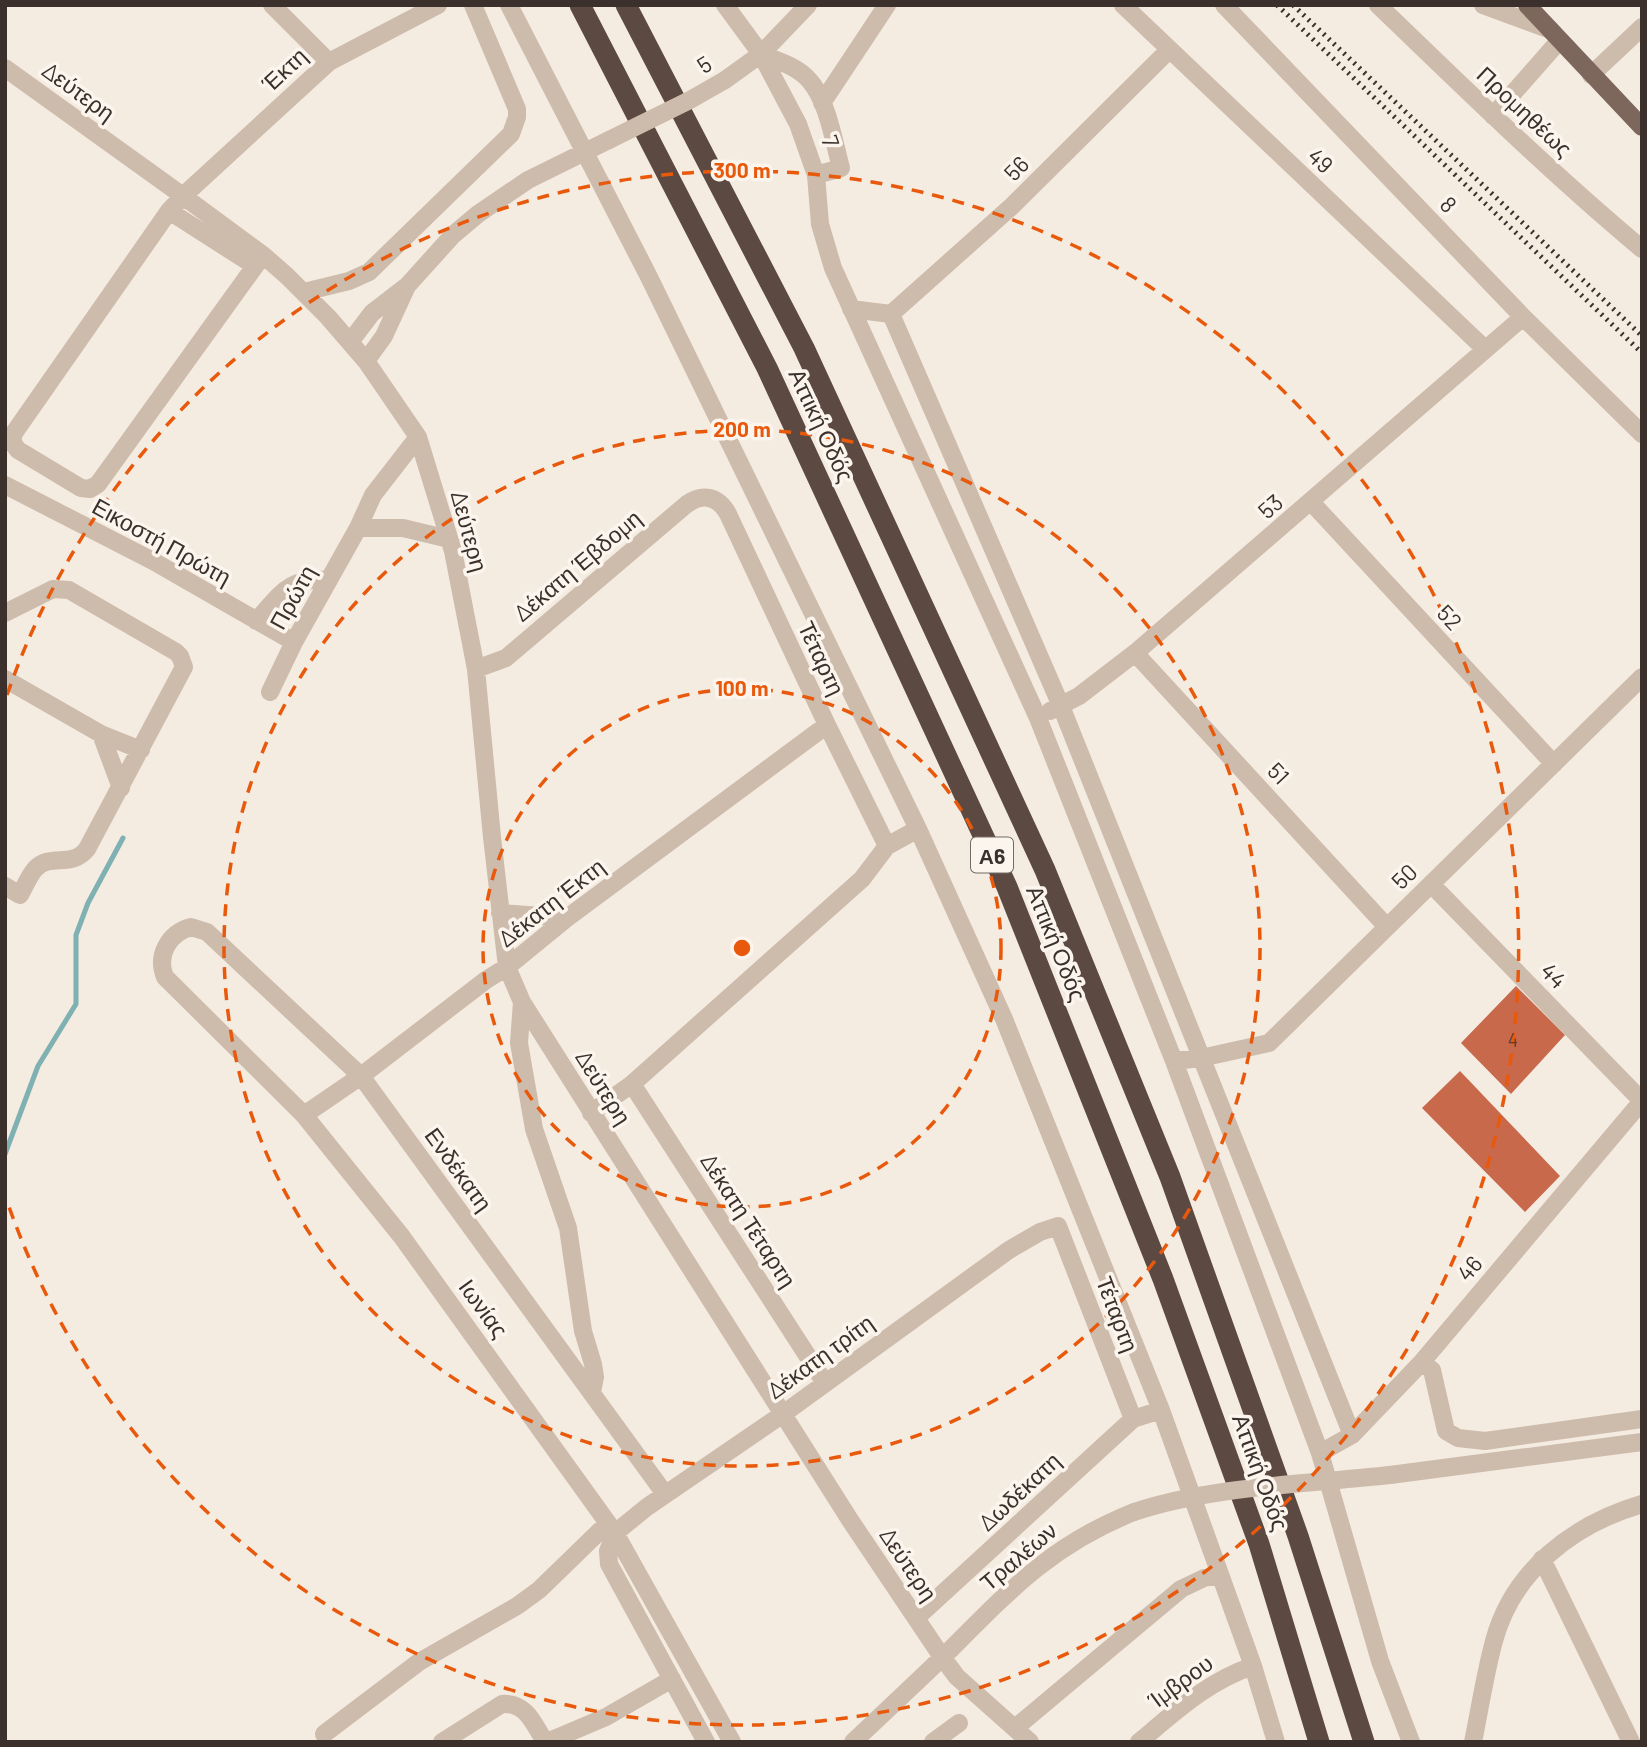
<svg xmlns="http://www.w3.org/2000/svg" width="1647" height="1747" viewBox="0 0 1647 1747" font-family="Barlow,sans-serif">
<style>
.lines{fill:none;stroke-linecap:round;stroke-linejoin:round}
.stream{stroke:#7fb0b2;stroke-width:5}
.building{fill:#c8694b}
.minor{stroke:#cdbbac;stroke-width:18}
.major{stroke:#7d675c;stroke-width:18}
.highway{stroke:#5c4a42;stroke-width:21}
.rail{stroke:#3b302b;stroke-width:5;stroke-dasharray:2 5;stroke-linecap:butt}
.minor-bridge{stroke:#cdbbac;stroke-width:18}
.ring{fill:none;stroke:#e8590c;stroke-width:3.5;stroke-dasharray:12 9}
.labels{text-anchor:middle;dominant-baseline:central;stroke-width:7;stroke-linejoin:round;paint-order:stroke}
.number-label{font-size:19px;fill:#5e3e33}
.shield{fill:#fbf5ee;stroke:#756b66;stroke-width:2}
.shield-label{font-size:21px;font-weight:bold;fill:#3b302b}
.street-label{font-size:23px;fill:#3b302b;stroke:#fbf5ee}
.centre{fill:#e8590c;stroke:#fbf5ee;stroke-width:3.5}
.ring-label{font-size:21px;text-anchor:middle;font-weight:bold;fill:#e8590c;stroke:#fbf5ee;stroke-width:7;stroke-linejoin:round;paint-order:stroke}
</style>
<rect width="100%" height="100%" fill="#f4ebe1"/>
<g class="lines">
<!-- stream -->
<path class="stream" d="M5 1154 38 1066 76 1004V935L88 903 123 838"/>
</g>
<!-- building -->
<path class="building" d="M1516 986 1565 1035 1511 1094 1461 1043Z
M1460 1071 1560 1176 1525 1212 1422 1108Z"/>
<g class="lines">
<!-- minor -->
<path class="minor" d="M272 5 329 62
M509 5 649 277 918 829 1004 1019 1161 1410 1253 1666 1276 1742
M725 5 761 54 798 124 816 175 820 224 833 268 1038 718 1174 1061 1320 1453 1380 1661 1411 1742
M1123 5 1485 349
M1224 5 1523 317 1642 434
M1378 5C1464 88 1550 172 1642 249
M1483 5 1548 29
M761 54C778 61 797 66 809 80 827 99 834 142 841 168L816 175
M5 68 183 196 263 255 287 276 328 317 366 361 418 437 453 551 476 669 492 837 507 967 522 1002 850 1520 942 1657 957 1677 1030 1742
M1591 75 1642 27
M725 80 761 54 808 5
M822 103 887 5
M1493 116 1559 41
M169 211 255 266
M263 255 98 484 90 489 81 488 18 450 12 442 14 433 169 211 183 196 329 62 438 5
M304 292 349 281 369 272 511 134 517 117V109L473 5
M851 309 891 314
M891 314 1061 706 1352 1435
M891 314 1012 206 1169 50
M350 342 372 313 407 286 453 235 478 214 528 180 609 140
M366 361 384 336 407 286
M5 485 153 561 294 642
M1311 502 1554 764
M358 528H403L449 539
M5 613 53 589 69 590 176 652 180 656 184 667 87 849C71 869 51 852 35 869 29 876 25 886 20 895L5 886
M256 621C282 593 288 577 329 580
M1135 653 1387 927
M476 669 506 658 687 504C703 493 718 496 728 514L827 725 887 846
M5 679 101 734 141 750
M270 692 294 642 358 528 373 495 418 437
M1050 711 1079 696 1135 653 1523 317
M101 734 121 788
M500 913 567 918
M522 1002 519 1043 534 1129 568 1228 583 1331 593 1364 595 1377 592 1392
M1174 1061 1201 1058 1269 1043 1642 677
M632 1084 825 1383
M591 1113 632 1084 862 879 887 846 918 829
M304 1115 361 1076 486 980 507 967 567 918 827 725
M1421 1363 1432 1370 1446 1431 1458 1438 1485 1441 1642 1419
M1320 1453 1352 1435 1421 1363 1642 1101 1431 884
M1390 1475 1642 1442
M665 1494 361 1076 207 932 191 927C169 933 156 955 165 977L304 1115 402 1237 615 1533 732 1742
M1542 1559 1631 1742
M916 1618 1133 1419 1161 1410
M1015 1728 1181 1589 1204 1578 1220 1575
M324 1734 419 1662 517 1606 539 1590 608 1523
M442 1742 502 1704C526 1702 534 1724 545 1742
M547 1742 606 1717 672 1679
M706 1742 609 1564 608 1551 615 1533 647 1507 783 1414 1009 1250 1040 1232 1058 1226 1133 1419
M853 1742C886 1711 919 1680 951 1649 1011 1589 1053 1544 1134 1512
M933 1742 959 1723
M1139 1742C1175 1712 1208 1681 1253 1666
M1473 1742C1480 1708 1485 1674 1494 1641 1513 1570 1574 1524 1642 1504"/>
<!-- major -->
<path class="major" d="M1527 5 1642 127"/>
<!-- highway -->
<path class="highway" d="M580 5 767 368 1007 887 1163 1279 1259 1544 1319 1742
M626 5 804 348 1045 870 1170 1177 1298 1536 1364 1742"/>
<!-- rail -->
<path class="rail" d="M1277 5 1642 353
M1293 5 1642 336"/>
<!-- minor-bridge -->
<path class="minor-bridge" d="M609 140 690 100 725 80
M1134 1512C1212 1486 1308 1484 1390 1475"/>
</g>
<!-- distance rings -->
<g class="ring">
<circle cx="742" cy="948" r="259"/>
<circle cx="742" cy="948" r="518"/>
<path d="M7 695A777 777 0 1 1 7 1201"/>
</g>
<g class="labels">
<!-- number labels -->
<g class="number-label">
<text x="1513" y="1039">4</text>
</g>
<!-- shield labels -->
<rect class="shield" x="971" y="837.5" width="42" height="35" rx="5"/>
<g class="shield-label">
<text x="992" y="855">Α6</text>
</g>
<!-- street labels -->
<g class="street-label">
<text transform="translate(704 64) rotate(-32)">5</text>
<text transform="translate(284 69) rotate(-43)">Έκτη</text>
<text transform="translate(79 91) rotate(36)">Δεύτερη</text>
<text transform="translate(1525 111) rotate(43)">Προμηθέως</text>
<text transform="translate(831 141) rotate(71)">7</text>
<text transform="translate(1321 160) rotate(43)">49</text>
<text transform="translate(1016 168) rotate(-45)">56</text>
<text transform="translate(1449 204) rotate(46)">8</text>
<text transform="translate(822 425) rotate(65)">Αττική Οδός</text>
<text transform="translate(1270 506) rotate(-41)">53</text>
<text transform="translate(470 531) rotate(75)">Δεύτερη</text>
<text transform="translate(162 541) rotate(29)">Εικοστή Πρώτη</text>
<text transform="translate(577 565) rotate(-40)">Δέκατη Έβδομη</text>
<text transform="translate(292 597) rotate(-61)">Πρώτη</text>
<text transform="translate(1450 617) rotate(47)">52</text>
<text transform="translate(822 658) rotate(65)">Τέταρτη</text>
<text transform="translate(1279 773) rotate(47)">51</text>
<text transform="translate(1404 876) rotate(-44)">50</text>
<text transform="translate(551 902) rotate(-38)">Δέκατη Έκτη</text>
<text transform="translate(1057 943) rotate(68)">Αττική Οδός</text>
<text transform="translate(1554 975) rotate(46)">44</text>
<text transform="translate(604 1087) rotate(58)">Δεύτερη</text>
<text transform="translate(459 1169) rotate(54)">Ενδέκατη</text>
<text transform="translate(749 1220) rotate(57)">Δέκατη Τέταρτη</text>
<text transform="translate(1469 1268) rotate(-50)">46</text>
<text transform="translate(484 1308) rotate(54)">Ιωνίας</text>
<text transform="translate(1118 1314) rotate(69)">Τέταρτη</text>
<text transform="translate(820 1356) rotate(-36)">Δέκατη τρίτη</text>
<text transform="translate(1261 1472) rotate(70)">Αττική Οδός</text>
<text transform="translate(1019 1491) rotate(-43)">Δωδέκατη</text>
<text transform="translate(1018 1556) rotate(-40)">Τραλέων</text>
<text transform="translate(909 1564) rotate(56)">Δεύτερη</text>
<text transform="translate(1180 1681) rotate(-36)">Ίμβρου</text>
</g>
</g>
<circle cx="742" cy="948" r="10" class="centre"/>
<g class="ring-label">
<text x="742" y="178">300 m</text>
<text x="742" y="437">200 m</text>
<text x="742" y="696">100 m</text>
</g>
<!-- border -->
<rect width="1647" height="1747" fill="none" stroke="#3b302b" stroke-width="14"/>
</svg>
